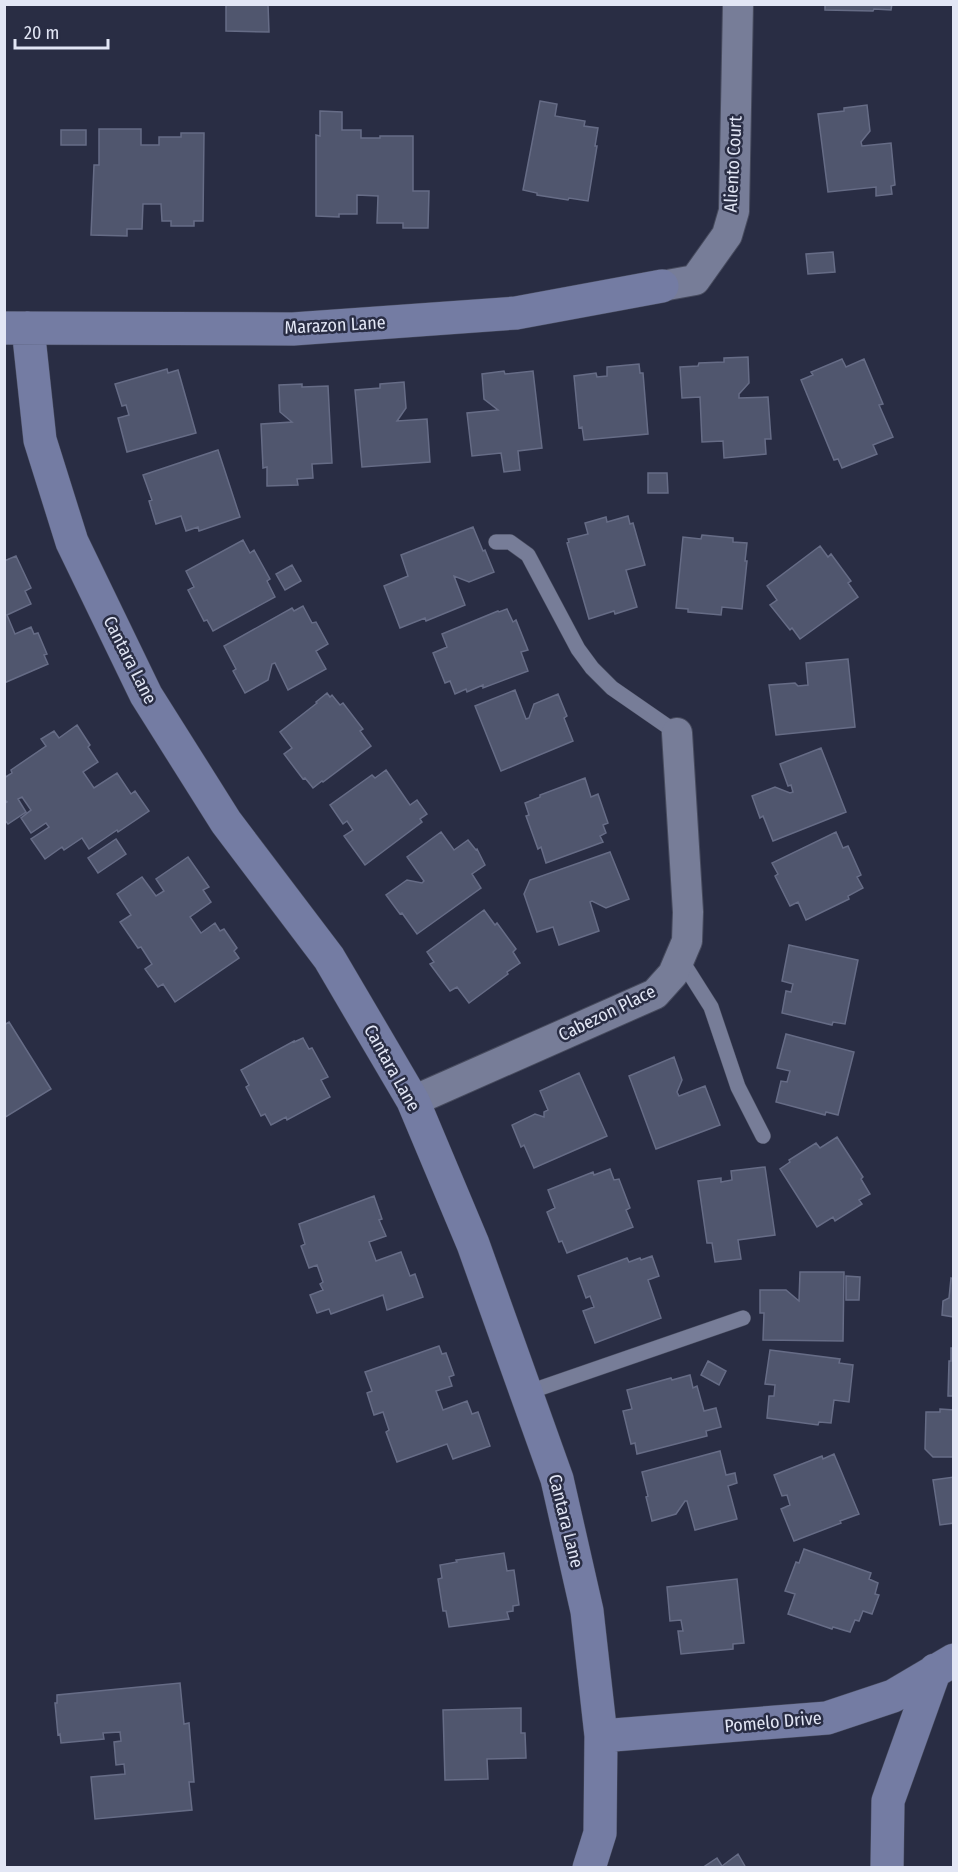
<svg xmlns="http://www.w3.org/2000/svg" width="958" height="1872" viewBox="0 0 958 1872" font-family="'Fira Sans Condensed',sans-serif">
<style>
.building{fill:#50566e;stroke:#666c86;stroke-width:1.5}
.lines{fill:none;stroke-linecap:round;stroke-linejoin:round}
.lane-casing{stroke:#474b5e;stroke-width:16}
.street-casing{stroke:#474b5e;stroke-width:32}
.secondary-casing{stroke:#474b5e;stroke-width:34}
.lane{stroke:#777d98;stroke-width:15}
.street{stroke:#777d98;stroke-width:30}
.secondary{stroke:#747ca3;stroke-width:33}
.labels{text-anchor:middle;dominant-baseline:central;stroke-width:5;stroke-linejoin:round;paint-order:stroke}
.street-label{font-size:18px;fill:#e2e6f5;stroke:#292d44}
</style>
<rect width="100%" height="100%" fill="#292d44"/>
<!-- building -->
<path class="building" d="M226 4H268L269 32 226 31Z
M825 4H892L891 10 874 9 873 11 825 10Z
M540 101 557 104 555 116 585 121 584 126 598 128 595 146H597L588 201 569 198 568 200 537 195V193L523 190Z
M867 105 870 131 861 142 862 146 891 143 895 185 891 186 892 194 876 196V187L828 192 818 114 844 111V108Z
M320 111 342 112V130H361V138H380V136H413V191H429L428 228H403V223H377L378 196 357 195V214H339V217L316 216V135L320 136Z
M99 129H141V145H159V137H181V133H204L203 221H194V226H171V221H162L161 204H143L142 229H127V236L91 235 94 165H99Z
M61 130H86V145H61Z
M833 252 835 272 808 274 806 254Z
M748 357 749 383 739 394V398L768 397 771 439H765L766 454 724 458 723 441 702 442 700 397 682 398 680 367 698 366 699 363 724 362V358Z
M842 359 846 367 864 359 883 404 879 405 893 437 873 445 877 454 842 468 838 459 834 460 801 380 813 375 811 372Z
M639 364 640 373H643L648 434 584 440 582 427 579 428 574 376 596 373 597 377 607 376V367Z
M167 369 168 373 178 370 196 433 127 452 118 418 129 415 126 405 122 406 115 384Z
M504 371 505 374 533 371 542 448 518 451 520 470 504 472 501 453 472 456 467 413 498 410 484 399 482 374Z
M404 382 406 408 397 421 427 419 430 462 362 467 355 390 380 388V384Z
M302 384V387L328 386 332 463 312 464 313 478 297 479 298 485 267 486V467L263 468 261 424 292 422 280 412 279 385Z
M218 450 240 517 199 531 198 527 186 531 181 516 156 524 149 501 152 500 143 475Z
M648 473H667L668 493H648Z
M628 516 630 524 633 523 645 565 626 570 637 607 615 614 614 611 589 619 567 543 569 542 568 539 588 534 585 523 606 517 607 522Z
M473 527 483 551 485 550 494 572 469 582 454 576 465 605 426 621 425 618 400 628 384 586 408 576 401 555Z
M702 535 733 538V542L747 543 745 561H747L742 609 722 607 721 615 688 612V609L676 608 683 537 701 539Z
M243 540 250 553 254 550 270 579 267 581 275 597 213 631 207 620 204 621 188 590 194 587 186 571Z
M820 546 828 557 831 554 851 581 848 583 858 597 800 639 792 628 790 630 770 605 777 600 767 586Z
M16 556 31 588 25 591 31 604 7 615 15 634 31 627 34 634 38 633 47 654 44 655 48 664 4 683V561Z
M292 565 301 581 285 590 276 574Z
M303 606 312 623 316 622 328 644 316 651 326 669 288 690 275 663 272 664 268 680 245 693 233 671 236 669 224 646 292 608 294 611Z
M507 609 513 622 516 620 528 650 521 652 528 671 483 688V685L467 692 466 689 455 694 450 681 445 683 433 653 447 647 442 634 498 611 499 612Z
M848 659 855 727 776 735 769 685 795 683 798 686 808 685 806 663Z
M515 690 526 719 529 718 534 704 558 694 567 716 564 718 573 741 501 771 475 706Z
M327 693 330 697 332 695 340 705 343 703 363 729 360 731 371 746 323 782 322 781 313 788 305 778 303 779 284 754 292 748 280 732 317 703 316 702Z
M77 725 90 745 88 747 98 762 83 772 94 788 117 773 131 794 135 791 149 811 118 832 117 830 89 849 82 838 64 850 62 847 45 859 31 839 49 827 46 823 31 833 21 818 31 810 22 797 18 799 26 812 8 824 4 819V804L7 802 4 799V778L12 773 11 770 46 746 41 739 54 731 59 738Z
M821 748 846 812 773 841 763 816 760 818 752 796 775 787 790 793 793 792 791 785 788 786 780 764Z
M386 770 410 805 417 800 427 814 420 819 422 822 365 865 344 836 353 830 347 821 343 824 330 805 372 775 375 778Z
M585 778 591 797 598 794 608 823 603 825 606 833 600 836 603 842 546 863 541 847 538 849 526 816 529 815 525 803 540 797V795Z
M441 832 454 850 468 840 476 850 477 849 485 865 472 874 481 888 417 934 402 913 400 914 386 895 407 880 422 883 424 881 407 857Z
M836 832 843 848 848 846 861 875 857 877 863 888 848 896 849 899 806 920 798 902 790 906 775 876 778 874 772 863Z
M116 839 126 854 98 873 88 858Z
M610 852 629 899 606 908 592 901 590 902 599 931 559 945 553 927 537 932 524 894 530 880Z
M188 857 209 887 203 890 211 902 190 917 201 933 215 923 220 931 224 929 237 948 234 951 239 958 175 1002 163 984 158 987 145 969 152 964 141 947 138 948 120 922 131 915 117 894 142 877 156 896 164 891 156 879Z
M484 910 495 925 497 923 516 949 513 952 520 963 507 972 508 974 469 1003 457 987 450 991 430 964 434 962 427 952Z
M789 945 858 960 845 1024 833 1022 832 1025 782 1013 786 991 791 992 793 984 782 981Z
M9 1022 51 1089 4 1118V1025Z
M786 1034 854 1052 838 1115 826 1112 825 1115 776 1102 781 1081 787 1082 790 1071 777 1068Z
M303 1038 309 1049 312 1048 328 1077 321 1080 330 1097 287 1120 286 1117 271 1125 265 1114 261 1116 246 1087 249 1085 241 1070 294 1041V1042Z
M674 1057 682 1080 677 1092 679 1096 705 1086 720 1125 656 1149 629 1076Z
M579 1073 607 1136 534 1168 524 1145 521 1147 512 1125 535 1114 544 1117V1112L548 1110 540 1091Z
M837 1137 863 1177 861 1179 870 1194 859 1200 862 1204 835 1221 833 1217 817 1227 780 1169 790 1162 789 1160 816 1143 820 1148Z
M765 1167 775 1235 738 1240 741 1259 715 1262 712 1243H707L698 1181 721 1178V1182L732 1180 731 1171Z
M610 1169 614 1180 619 1179 630 1208 626 1210 633 1227 567 1253 562 1241 559 1242 547 1212 555 1208 548 1190 593 1172 594 1175Z
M374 1196 382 1219 379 1220 386 1236 369 1242 376 1261 401 1252 410 1276 415 1274 423 1297 387 1310 383 1295 331 1314 329 1309 317 1313 310 1295 323 1290 320 1284 323 1282 317 1265 309 1268 301 1246 305 1244 299 1224Z
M652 1256 659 1276 648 1280 661 1318 595 1343 583 1311 594 1307 590 1296 586 1298 578 1276 627 1258 629 1262 640 1258 641 1260Z
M800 1272H844L843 1341 763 1340 764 1313H760V1290H786L799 1301Z
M846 1276 860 1277 859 1300H846Z
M951 1278 954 1279V1317L942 1315 943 1301 949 1298Z
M439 1346 442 1354 446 1353 454 1375 449 1377 452 1386 436 1391 443 1410 467 1401 472 1414 478 1412 490 1446 453 1459 447 1444 397 1462 386 1432 389 1430 383 1412 374 1415 367 1393 372 1391 365 1372Z
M951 1348H954V1396H948L949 1361H951Z
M770 1350 840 1359 839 1363 853 1365 849 1402 834 1400 831 1423 819 1422 818 1425 767 1418 769 1396H774L775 1385 765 1384Z
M708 1361 726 1371 719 1385 701 1375Z
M690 1375 693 1388 697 1386 704 1411 716 1408 721 1427 706 1431 707 1436 637 1454 635 1443 631 1444 623 1411 632 1409 627 1390 671 1378 672 1380Z
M940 1409 954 1410V1457H933L925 1449 926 1412H940Z
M720 1451 726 1475 735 1473 737 1483 728 1486 737 1519 695 1530 687 1501H685L676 1514 652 1521 646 1497 648 1496 642 1472Z
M834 1454 859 1514 840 1521 841 1523 794 1541 781 1509 790 1505 787 1495 782 1496 774 1475 822 1456 823 1459Z
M954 1477V1523L940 1525 933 1480Z
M804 1549 871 1573 869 1579 878 1583 875 1594 879 1595 872 1614 863 1611 859 1621 855 1620 850 1632 833 1627 832 1629 788 1614 795 1594 785 1591 796 1562 799 1563Z
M504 1553 507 1571 514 1570 519 1605 513 1606V1611L507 1612 509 1619 449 1627 446 1611H443L438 1579 442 1578 440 1565 457 1562 456 1560Z
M737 1579 744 1643 733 1644V1649L681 1654 678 1631H683L681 1620 670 1621 667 1587Z
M180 1683 184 1724 189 1723 194 1782H189L192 1810 95 1819 91 1777 125 1774 124 1764 116 1765 114 1742 121 1741 120 1732 103 1733 104 1739 61 1743 60 1734 58 1735 55 1703H57V1695Z
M521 1708V1733H525L526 1758 487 1759 488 1779 445 1780 443 1710Z
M738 1854 746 1868H702L717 1858 722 1866Z"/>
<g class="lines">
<!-- lane casing -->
<g class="lane-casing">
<path id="lane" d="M496 542H510L528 555 578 649 592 668 612 688 677 733
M680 958 711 1007 738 1087 763 1136
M526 1393 743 1318"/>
</g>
<!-- street casing -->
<g class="street-casing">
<path id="street" d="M662 286 695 280 727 235 734 211 738 4
M413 1101 655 994 673 974 687 941 688 912 677 733"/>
</g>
<!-- secondary casing -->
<g class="secondary-casing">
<path id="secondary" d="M4 328 293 329 516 313 662 286
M28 328 40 440 72 542 146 695 226 822 329 958 413 1101 473 1244 557 1479 587 1611 601 1736 600 1833 589 1868
M601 1736 827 1718 893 1696 954 1660
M887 1868 888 1801 935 1670"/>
</g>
<!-- lane -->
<use href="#lane" class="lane"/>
<!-- street -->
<use href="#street" class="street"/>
<!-- secondary -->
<use href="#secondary" class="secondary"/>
</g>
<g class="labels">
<!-- street labels -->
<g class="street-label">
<text transform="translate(733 164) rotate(-87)">Aliento Court</text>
<text transform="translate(335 325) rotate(-3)">Marazon Lane</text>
<text transform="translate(130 660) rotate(63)">Cantara Lane</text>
<text transform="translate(607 1013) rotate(-26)">Cabezon Place</text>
<text transform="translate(392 1068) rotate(61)">Cantara Lane</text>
<text transform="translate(566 1521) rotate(76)">Cantara Lane</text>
<text transform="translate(773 1722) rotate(-5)">Pomelo Drive</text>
</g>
</g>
<!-- border -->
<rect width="958" height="1872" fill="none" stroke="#e2e6f5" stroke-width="12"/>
<!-- scale -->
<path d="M15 39v9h93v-9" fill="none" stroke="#e2e6f5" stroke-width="3"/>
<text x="24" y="39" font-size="18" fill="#e2e6f5" stroke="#292d44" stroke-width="4.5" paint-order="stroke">20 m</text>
</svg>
